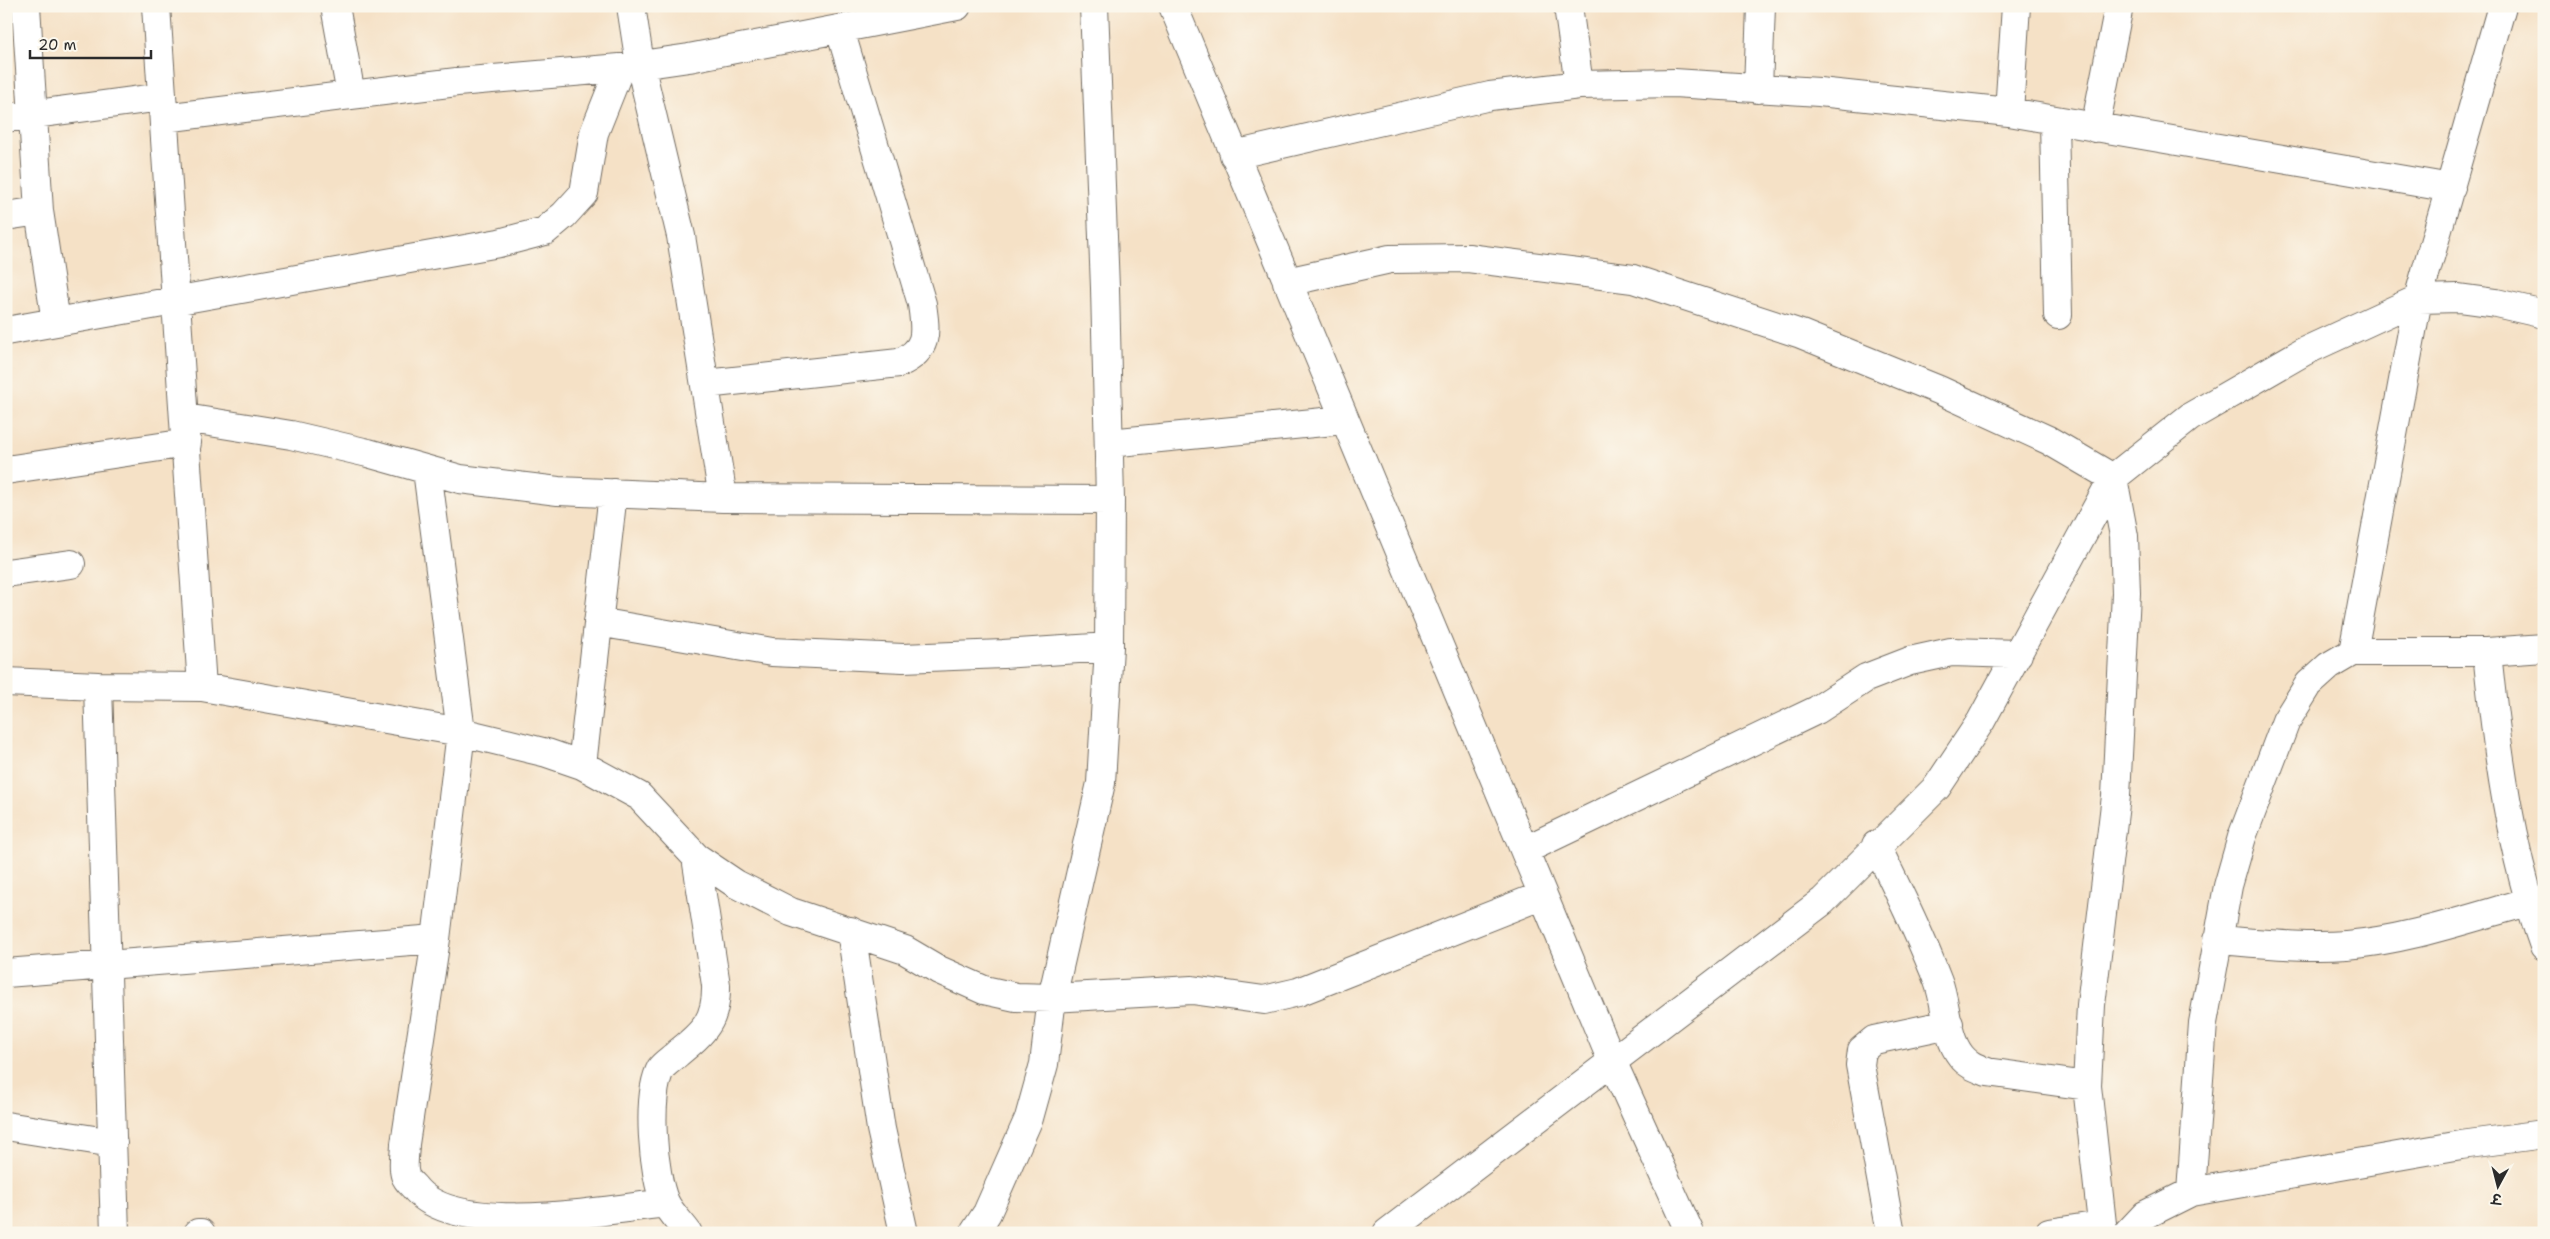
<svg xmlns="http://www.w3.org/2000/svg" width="2550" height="1239" viewBox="0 0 2550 1239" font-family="'Shantell Sans','Playpen Sans Deva',sans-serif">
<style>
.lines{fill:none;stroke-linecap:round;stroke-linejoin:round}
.street-casing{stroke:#726b61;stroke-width:30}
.street{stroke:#fff;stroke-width:28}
</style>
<rect width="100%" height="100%" fill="#fbf7ec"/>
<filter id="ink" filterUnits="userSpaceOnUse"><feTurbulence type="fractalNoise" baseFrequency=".02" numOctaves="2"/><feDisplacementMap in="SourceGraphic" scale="10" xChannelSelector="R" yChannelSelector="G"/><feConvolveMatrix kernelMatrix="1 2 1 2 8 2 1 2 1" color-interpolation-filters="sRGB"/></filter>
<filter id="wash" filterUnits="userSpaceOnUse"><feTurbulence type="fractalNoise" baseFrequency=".0096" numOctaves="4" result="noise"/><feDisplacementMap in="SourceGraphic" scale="20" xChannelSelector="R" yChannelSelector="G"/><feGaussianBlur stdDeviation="1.12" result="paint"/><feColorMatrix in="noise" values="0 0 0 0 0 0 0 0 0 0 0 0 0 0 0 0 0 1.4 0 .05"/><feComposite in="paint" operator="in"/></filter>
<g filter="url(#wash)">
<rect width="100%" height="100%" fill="#f5e1c6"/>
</g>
<g filter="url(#ink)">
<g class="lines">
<!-- street casing -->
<g class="street-casing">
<path id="street" d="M26 6 39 211 56 322
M156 6 202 687
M335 6 351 95
M631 6 640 64 681 236 723 498
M1173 6 1612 1061 1690 1233
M1568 6 1579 85
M1758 89 1761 6
M2009 112 2016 6
M6 118 162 97
M164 118 457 82 620 68 689 58 957 6
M2054 120 2058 315
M2095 128 2119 6
M1234 155 1490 96 1579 85 1674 83 1819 92 2009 112 2451 188
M6 216 39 211
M1287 282 1390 259 1468 258 1633 279 1801 334 1939 390 2048 440 2113 478 2124 536 2126 593 2116 796 2091 1005 2087 1086 2103 1233
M6 331 499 243 545 231 564 215 584 193 594 133 620 68
M706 384 899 363C929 350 926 332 922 304L840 30
M185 418 291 435 368 453 460 479 558 491 723 498 1110 500
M1109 443 1344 420
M6 470 187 443
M427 470 461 732 436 939 405 1144C405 1153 402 1166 405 1175 406 1179 411 1184 414 1187 453 1239 607 1210 665 1203
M6 573 71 564
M598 622 772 652 903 658 1003 654 1109 647
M2353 652 2418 299 2502 6
M2487 652C2497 751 2510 852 2544 946
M6 682 98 686
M582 765 613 493
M1876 845C1898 890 1920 934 1938 981 1947 1004 1945 1036 1961 1056 1968 1065 1977 1068 1987 1072L2087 1086
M1525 850 1817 710 1866 678 1910 661 1951 652 2018 654
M851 931 881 1129 904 1233
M2217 940C2260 943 2303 948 2346 945 2408 940 2469 918 2528 902
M6 973 436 939
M6 1126 113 1143
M2191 1192 2203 1023 2228 886 2242 837 2286 721 2309 684 2329 666 2353 652H2487L2544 648
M115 1233 98 686 202 687 461 732 547 753 582 765 639 796 696 857 736 884 791 912 905 950 939 970 984 990 1016 997 1052 998 1192 990 1264 1000 1298 992 1543 895
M198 1233H201
M688 1233C681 1223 670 1213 665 1202 653 1175 646 1095 661 1068 665 1063 673 1058 678 1053 704 1032 717 1020 716 985L696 857
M974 1233 987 1213 1029 1118 1044 1064 1052 998 1101 783 1109 647 1110 500 1105 288 1094 6
M1387 1233 1823 901 1937 787 1981 721 2113 478 2190 417 2303 352 2418 299 2459 298 2496 303 2544 314
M1891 1233 1860 1065 1862 1050 1874 1040 1949 1024
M2049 1233 2101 1225
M2128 1233 2145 1215 2191 1192 2461 1145 2544 1134"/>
</g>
<!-- street -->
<use href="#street" class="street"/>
</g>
</g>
<!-- margin -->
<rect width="2550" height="1239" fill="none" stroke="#fbf7ec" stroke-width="25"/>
<!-- north arrow -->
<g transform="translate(2498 1186) rotate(187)" stroke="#fbf7ec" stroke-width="4" paint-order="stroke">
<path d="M0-4L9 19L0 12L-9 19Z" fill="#2b2b2b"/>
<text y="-8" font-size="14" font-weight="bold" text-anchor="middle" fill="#2b2b2b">उ</text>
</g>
<!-- scale -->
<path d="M30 50v8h121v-8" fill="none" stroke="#2b2b2b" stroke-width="2.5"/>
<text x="38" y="50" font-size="15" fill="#2b2b2b" stroke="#fbf7ec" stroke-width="4" paint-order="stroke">20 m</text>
</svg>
